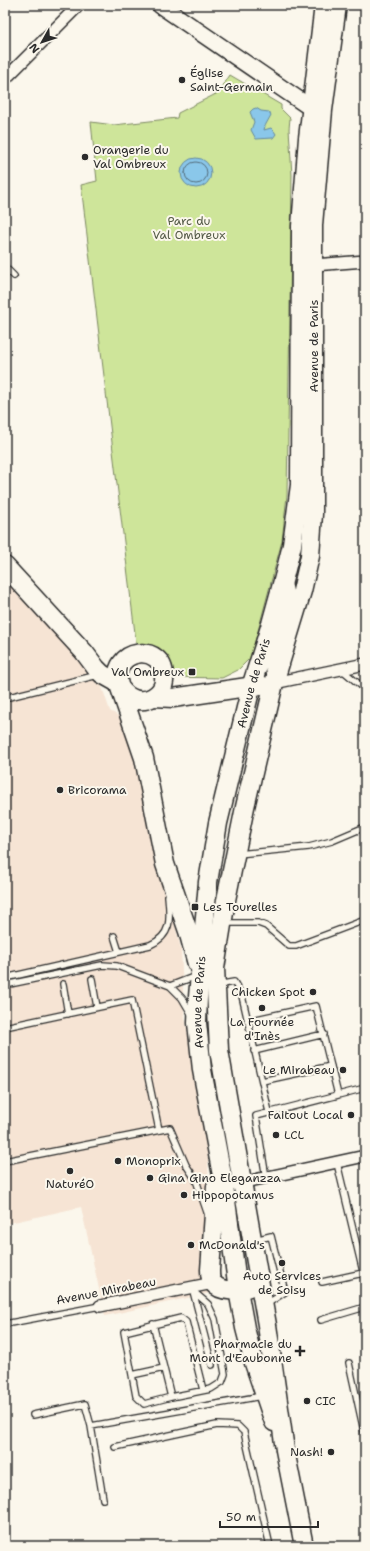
<svg xmlns="http://www.w3.org/2000/svg" width="370" height="1551" viewBox="0 0 370 1551" font-family="'Shantell Sans',sans-serif">
<style>
.built{fill:#f6e4d4}
.green{fill:#cee59a;stroke:#7c8862}
.water{fill:#8ac7ea;stroke:#64899e}
.lines{fill:none;stroke-linecap:round;stroke-linejoin:round}
.shore{stroke:#516977;stroke-width:1}
.lane-casing{stroke:#2b2b2b;stroke-width:8}
.street-casing{stroke:#2b2b2b;stroke-width:14}
.secondary-casing{stroke:#2b2b2b;stroke-width:19}
.primary-casing{stroke:#2b2b2b;stroke-width:21}
.lane{stroke:#fbf7ec;stroke-width:5.5}
.street{stroke:#fbf7ec;stroke-width:11}
.secondary{stroke:#fbf7ec;stroke-width:16}
.primary{stroke:#fbf7ec;stroke-width:18}
.poi-dot{fill:#2b2b2b;stroke:#fbf7ec;stroke-width:1.5}
.labels{text-anchor:middle;dominant-baseline:central;stroke-width:4;stroke-linejoin:round;paint-order:stroke}
.poi-label{font-size:12px;fill:#2b2b2b;stroke:#fbf7ec;text-anchor:start}
.park-label{font-size:12px;fill:#545a47;stroke:#fbf7ec}
.street-label{font-size:12px;fill:#2b2b2b;stroke:#fbf7ec}
</style>
<rect width="100%" height="100%" fill="#fbf7ec"/>
<filter id="ink" filterUnits="userSpaceOnUse"><feTurbulence type="fractalNoise" baseFrequency=".025" numOctaves="2"/><feDisplacementMap in="SourceGraphic" scale="8" xChannelSelector="R" yChannelSelector="G"/><feConvolveMatrix kernelMatrix="1 2 1 2 8 2 1 2 1" color-interpolation-filters="sRGB"/></filter>
<g filter="url(#ink)">
<!-- built -->
<path class="built" d="M5 579 97 672 110 711 124 719 181 949 184 1011 208 1158 211 1279 210 1293 105 1316 81 1207 5 1224Z"/>
<!-- green -->
<path class="green" d="M230 75 281 105V109L290 118 289 129 292 175 287 495 282 541 251 657 238 670 222 678 170 677 137 650 81 185 97 181 91 122 114 125 177 118 178 113 218 93Z"/>
<!-- water -->
<path class="water" d="M256 108 261 111 269 112 271 115 265 126 264 130 271 128 274 131 276 134 273 138 256 139 251 130 254 122 250 112 253 109Z
M181 173a15 15 0 1 1 30 0a15 15 0 1 1-30 0Z"/>
<g class="lines">
<!-- shore -->
<path class="shore" d="M185 173a11 11 0 1 1 22 0a11 11 0 1 1-22 0Z"/>
<!-- lane casing -->
<g class="lane-casing">
<path id="lane" d="M5 267 14 276
M341 669 365 689
M5 698 98 675
M238 854 309 847 332 841 365 827
M224 923H258L266 926 289 946H296L365 920
M114 936 119 952
M5 978 150 945C173 935 170 917 168 896
M92 979 97 1007
M63 984 68 1014
M5 985 102 965 117 966 170 986 182 998 192 1015
M217 985 234 982 242 996 269 1112
M170 986 196 976
M247 1021 316 1006 338 1095 256 1116 266 1178
M5 1027 132 1000 159 1130
M254 1051 324 1034
M262 1081 331 1066
M338 1095 365 1088
M5 1161 170 1128 186 1165 196 1180 208 1215
M337 1163 365 1280
M255 1240 271 1236 285 1292 267 1304
M322 1282 363 1273
M193 1291 212 1365
M321 1320 365 1307
M5 1324 100 1306
M153 1324 171 1397 144 1404 136 1396 124 1332 181 1318 186 1322 203 1390
M349 1363 365 1436
M132 1375 164 1368
M171 1397 211 1389 222 1382 225 1374 215 1319 208 1304 193 1291
M33 1415 85 1404 91 1426
M115 1447 217 1425 238 1426 244 1432 270 1546
M103 1499 91 1426 262 1396"/>
</g>
<!-- street casing -->
<g class="street-casing">
<path id="street" d="M5 79 79 5
M314 265 365 261
M285 581 289 598 279 628 273 656 271 664 274 683 365 664
M236 1184 365 1156
M100 1306 213 1283"/>
</g>
<!-- secondary casing -->
<g class="secondary-casing">
<path id="secondary" d="M160 5 311 108"/>
</g>
<!-- primary casing -->
<g class="primary-casing">
<g id="primary">
<path d="M5 566 84 652 96 668 102 674 118 683"/>
<path d="M121 689C128 699 141 704 153 697 160 693 165 686 164 677 164 641 109 648 119 685L144 758 165 864 188 931 197 964"/>
<path d="M154 697 173 698 261 685"/>
<path d="M216 1186 210 1270C210 1274 210 1280 213 1283 221 1293 238 1291 249 1287"/>
<path id="s1" d="M274 1422 254 1363 245 1328 238 1290 224 1186 202 1070 197 1023 198 997 208 882 218 823 251 687 271 624 284 577 292 545 300 485 301 226 308 138 324 5"/>
<path d="M304 1546 285 1450 267 1325 219 1050 215 968 226 900 245 807 274 683 302 591 310 556 313 514V225L323 110 337 5"/>
</g>
</g>
<!-- lane -->
<use href="#lane" class="lane"/>
<!-- street -->
<use href="#street" class="street"/>
<!-- secondary -->
<use href="#secondary" class="secondary"/>
<!-- primary -->
<use href="#primary" class="primary"/>
</g>
</g>
<!-- markers -->
<g class="poi-dot">
<circle cx="182" cy="80" r="4"/>
<circle cx="85" cy="157" r="4"/>
<rect x="188" y="668" width="8" height="8" rx="2"/>
<circle cx="60" cy="790" r="4"/>
<rect x="191" y="903" width="8" height="8" rx="2"/>
<circle cx="313" cy="992" r="4"/>
<circle cx="262" cy="1008" r="4"/>
<circle cx="343" cy="1070" r="4"/>
<circle cx="351" cy="1115" r="4"/>
<circle cx="276" cy="1135" r="4"/>
<circle cx="118" cy="1161" r="4"/>
<circle cx="70" cy="1171" r="4"/>
<circle cx="150" cy="1178" r="4"/>
<circle cx="184" cy="1195" r="4"/>
<circle cx="191" cy="1245" r="4"/>
<circle cx="282" cy="1263" r="4"/>
<path d="M298 1345h4v4h4v4h-4v4h-4v-4h-4v-4h4z"/>
<circle cx="307" cy="1401" r="4"/>
<circle cx="331" cy="1452" r="4"/>
</g>
<g class="labels">
<!-- poi labels -->
<g class="poi-label">
<text x="190" y="73">Église<tspan x="190" dy="14">Saint-Germain</tspan></text>
<text x="93" y="150">Orangerie du<tspan x="93" dy="14">Val Ombreux</tspan></text>
<text x="184" y="672" text-anchor="end">Val Ombreux</text>
<text x="68" y="790">Bricorama</text>
<text x="203" y="907">Les Tourelles</text>
<text x="305" y="992" text-anchor="end">Chicken Spot</text>
<text x="262" y="1022" text-anchor="middle">La Fournée<tspan x="262" dy="14">d'Inès</tspan></text>
<text x="335" y="1070" text-anchor="end">Le Mirabeau</text>
<text x="343" y="1115" text-anchor="end">Faitout Local</text>
<text x="284" y="1135">LCL</text>
<text x="126" y="1161">Monoprix</text>
<text x="158" y="1178">Gina Gino Eleganzza</text>
<text x="70" y="1184" text-anchor="middle">NaturéO</text>
<text x="192" y="1195">Hippopotamus</text>
<text x="199" y="1245">McDonald's</text>
<text x="282" y="1276" text-anchor="middle">Auto Services<tspan x="282" dy="14">de Soisy</tspan></text>
<text x="292" y="1344" text-anchor="end">Pharmacie du<tspan x="292" dy="14">Mont d'Eaubonne</tspan></text>
<text x="315" y="1401">CIC</text>
<text x="323" y="1452" text-anchor="end">Nash!</text>
</g>
<!-- park labels -->
<g class="park-label">
<text x="189" y="221">Parc du<tspan x="189" dy="14">Val Ombreux</tspan></text>
</g>
<!-- street labels -->
<g class="street-label">
<text transform="translate(314 346) rotate(-90)">Avenue de Paris</text>
<text stroke="none"><textPath href="#s1" startOffset="753">Avenue de Paris</textPath></text>
<text stroke="none"><textPath href="#s1" startOffset="428">Avenue de Paris</textPath></text>
<text transform="translate(106 1291) rotate(-11)">Avenue Mirabeau</text>
</g>
</g>
<!-- margin -->
<rect width="370" height="1551" fill="none" stroke="#fbf7ec" stroke-width="20"/>
<rect x="10" y="10" width="350" height="1531" fill="none" stroke="#2b2b2b" stroke-width="1.5" filter="url(#ink)"/>
<!-- north arrow -->
<g transform="translate(42 42) rotate(231)" stroke="#fbf7ec" stroke-width="3" paint-order="stroke">
<path d="M0-3L7 15L0 10L-7 15Z" fill="#2b2b2b"/>
<text y="-6" font-size="11" font-weight="bold" text-anchor="middle" fill="#2b2b2b">N</text>
</g>
<!-- scale -->
<path d="M220 1521v6h98v-6" fill="none" stroke="#2b2b2b" stroke-width="2"/>
<text x="226" y="1521" font-size="12" fill="#2b2b2b" stroke="#fbf7ec" stroke-width="3" paint-order="stroke">50 m</text>
</svg>
